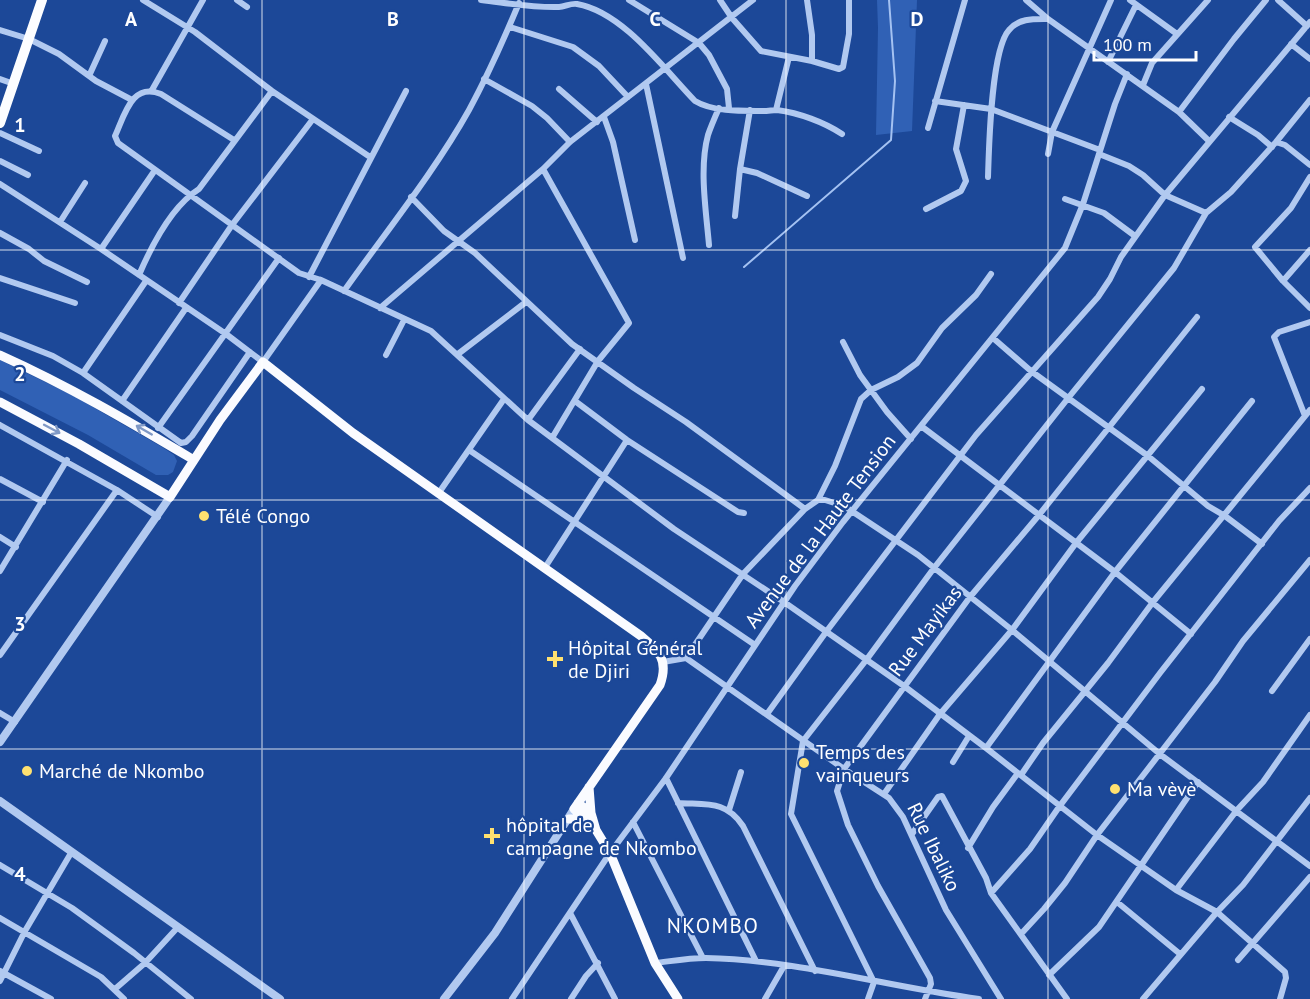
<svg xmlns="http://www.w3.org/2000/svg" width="1310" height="999" viewBox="0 0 1310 999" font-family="'PT Sans',sans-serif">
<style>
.green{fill:#3061b5}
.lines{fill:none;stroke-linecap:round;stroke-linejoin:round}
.stream{stroke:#a4c2f2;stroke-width:2}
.minor{stroke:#b1c9f0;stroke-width:6}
.tertiary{stroke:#b1c9f0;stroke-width:8}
.primary{stroke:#fafbff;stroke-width:9}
.trunk{stroke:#fcfdff;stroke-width:10}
.oneway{stroke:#8099c6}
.grid{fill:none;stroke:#fff;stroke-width:1.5;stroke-opacity:0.55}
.poi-dot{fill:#ffe170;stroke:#1c4898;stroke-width:2}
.labels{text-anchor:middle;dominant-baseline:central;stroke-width:4.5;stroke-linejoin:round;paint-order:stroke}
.poi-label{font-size:20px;fill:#fff;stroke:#1c4898;text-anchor:start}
.street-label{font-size:20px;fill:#fff;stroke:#1c4898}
.neighbourhood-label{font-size:21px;letter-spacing:1.5px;fill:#fff;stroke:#1c4898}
.grid-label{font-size:20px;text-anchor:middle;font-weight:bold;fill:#fff;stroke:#1c4898;stroke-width:4.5;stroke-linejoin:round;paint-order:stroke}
</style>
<rect width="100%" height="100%" fill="#1c4898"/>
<!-- green -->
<path class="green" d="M877 0H917L912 131 876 135 878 28Z
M0 360 72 395 162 447 174 455 177 461 173 472 168 475H156L88 435 0 390Z"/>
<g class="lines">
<!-- stream -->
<path class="stream" d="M744 267 891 140 895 81 889 0"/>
<!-- minor -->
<path class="minor" d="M143 0 195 32 272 91 370 157
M237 0 247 7
M481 0C507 3 533 8 559 7 565 7 570 3 577 4 623 12 664 69 695 101 713 112 743 111 763 111 768 111 773 110 777 110 799 113 824 122 842 134
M629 0 699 43 709 55 727 89 729 108
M720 0 732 18 761 51 812 61 839 69 843 67 849 34V0
M807 0 812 35V61
M1026 0 1048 19 1179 112 1209 141
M1130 0 1177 34
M1278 0 1307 26
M510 27 573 47 599 66 628 97
M0 30 29 39 59 54 96 81 132 100
M1291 44 1310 59
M1108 62 1136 5
M89 76 105 41
M0 79 14 84
M484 79 532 106 547 118 570 142
M646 84 683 258
M1143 85 1152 63 1208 0
M559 89 597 122
M152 90 203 0
M935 101 991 109 1100 150
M776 110 789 57
M1179 112 1234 39 1266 0
M604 117 613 142 635 240
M1229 117 1258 135 1272 147
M928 128 965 0
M0 133 39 151
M234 140 161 94C132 82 125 114 115 136L118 143 299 273 321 280 431 331 528 420 674 529 784 602 904 686 986 748 1097 835 1176 890 1217 912 1285 972 1286 978 1280 999
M1276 142 1285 145 1310 165
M1048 154 1052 132 1111 0
M1099 154 1129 166 1143 175 1165 195 1206 213
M0 161 28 175
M543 169 629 323 598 361 552 438
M740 169 757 173 807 196
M988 177C989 147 991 50 1009 30 1019 18 1034 19 1048 19
M1310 177 1291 208 1255 247 1283 281 1310 308
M0 184 101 249 226 334 263 362 321 280
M411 197 444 231 475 253 572 344 634 388 686 422 805 509
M1065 199 1104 213 1135 236
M926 209 961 191 966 181 956 149 964 105
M735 216 740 169 750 110
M60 222 85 183
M0 233 29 249 44 261 87 282
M709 245C706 210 699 168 708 135 711 126 715 117 719 108
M101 249 155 170
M139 275C151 247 172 206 199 189L272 91
M309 277 406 91
M0 278 75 303
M1283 281 1310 250
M344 291C385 233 435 171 469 110 488 75 504 39 519 3
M179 303 232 225 313 119
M380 308 543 169 570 142 753 0
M0 335 53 356 83 373 181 443 186 442 192 436 250 352
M993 338 1031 371 1148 456 1208 506 1225 516 1262 544
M843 342 860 375 887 412 911 439
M458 354 526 302
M386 355 404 320
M83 373 146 281
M122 401 186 308
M575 401 627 440 738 512 744 513
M1305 416 1274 337 1279 332 1310 322
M528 420 580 349
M0 425 117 490 158 517
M921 426 1115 572 1191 634
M158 428 279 258
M469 450 755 645
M0 479 43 502
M438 494 504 399
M818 500 835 466 861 399 871 390 898 377 917 363 942 328 976 295 991 274
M0 537 16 547
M544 569 627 440
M0 571 67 460
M0 655 117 490
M686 658 844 769 889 798 903 817 946 910 1001 999
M663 662 686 658 743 574 805 509 818 500H825L844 506 918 555 1012 630 1161 755 1310 866
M1272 691 1310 639
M0 713 15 722
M767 714 826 632 976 435 1098 297 1110 279 1121 257 1165 195 1310 22
M986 748 1115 572 1252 401
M953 762 969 736
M1021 775 1043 743 1108 663 1153 602 1310 410
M666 778 756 961
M884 794 940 714 1012 630 1076 543 1202 389
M678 803C706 805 726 800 743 826L815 971
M729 810 741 772
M633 822 703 958
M912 834 938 797 942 796 986 878 991 893 1067 999
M968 848 993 807 1018 773
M0 865 72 908 134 953 191 999
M1176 890 1237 810 1263 782 1310 715
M991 893 1030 849 1059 807 1160 673 1279 521 1310 488
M1117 902 1180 954
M570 913 615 999
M0 918 101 977 124 999
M1021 934 1044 909 1065 883 1097 835 1215 682 1243 641 1310 560
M1238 960 1310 877
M655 963C672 961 689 958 706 958 798 960 888 987 979 999
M0 971 51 999
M1049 975 1099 927 1198 782
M0 981 25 931 71 853
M115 989 145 963 178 927
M512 999 610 853 666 778 795 586 843 522 1065 248 1083 204 1115 104 1127 74
M571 999 586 976 598 963
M765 999 784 966
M868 999 874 982 791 814 803 741 867 659 934 568 1069 397 1174 268 1206 213 1231 192 1276 142 1310 100
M925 999 931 984 930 978 878 886 848 825 837 791 844 769 970 597 1039 515 1197 317
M1143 999 1217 912 1243 885 1310 798"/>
<!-- tertiary -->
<path class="tertiary" d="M0 742 170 497
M0 801 280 999
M444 999 495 933 574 809"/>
<!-- primary -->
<path class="primary" d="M0 355C67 385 130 422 194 460
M0 402 79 444 170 497 220 420 263 362 353 433 641 636C659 651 669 660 660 685L574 809 596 830
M589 787 591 813
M578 803 591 813 596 830 610 853 655 963 678 999
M569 819H584"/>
<!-- trunk -->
<path class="trunk" d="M0 123 42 0"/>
</g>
<!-- one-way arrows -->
<defs><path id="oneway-shaft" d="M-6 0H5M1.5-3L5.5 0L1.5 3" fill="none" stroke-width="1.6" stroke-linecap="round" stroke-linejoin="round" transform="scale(1.5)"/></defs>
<g class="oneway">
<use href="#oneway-shaft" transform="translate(52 429) rotate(28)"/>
<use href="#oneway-shaft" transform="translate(144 430) rotate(-150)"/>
</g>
<!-- grid -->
<path class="grid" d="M262 0V999M524 0V999M786 0V999M1048 0V999M0 250H1310M0 500H1310M0 749H1310"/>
<!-- markers -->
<g class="poi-dot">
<circle cx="204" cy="516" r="6"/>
<path d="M552 650h6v6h6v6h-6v6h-6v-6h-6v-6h6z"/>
<circle cx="804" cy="763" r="6"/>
<circle cx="27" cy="771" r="6"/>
<circle cx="1115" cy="789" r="6"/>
<path d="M489 827h6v6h6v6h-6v6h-6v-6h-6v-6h6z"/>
</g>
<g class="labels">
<!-- poi labels -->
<g class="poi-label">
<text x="216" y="516">Télé Congo</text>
<text x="568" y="648">Hôpital Général<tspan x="568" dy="23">de Djiri</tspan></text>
<text x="816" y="752">Temps des<tspan x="816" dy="23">vainqueurs</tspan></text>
<text x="39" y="771">Marché de Nkombo</text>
<text x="1127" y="789">Ma vèvè</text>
<text x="506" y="825">hôpital de<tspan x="506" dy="23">campagne de Nkombo</tspan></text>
</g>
<!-- street labels -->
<g class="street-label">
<text transform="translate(820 531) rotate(-53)">Avenue de la Haute Tension</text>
<text transform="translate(925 631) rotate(-53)">Rue Mayikas</text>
<text transform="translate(934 847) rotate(64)">Rue Ibaliko</text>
</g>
<!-- neighbourhood labels -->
<g class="neighbourhood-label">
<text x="713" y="925">NKOMBO</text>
</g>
</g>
<g class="grid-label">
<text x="131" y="26">A</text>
<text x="393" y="26">B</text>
<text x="655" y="26">C</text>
<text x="917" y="26">D</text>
<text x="20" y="132">1</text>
<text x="20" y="381">2</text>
<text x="20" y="631">3</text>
<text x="20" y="881">4</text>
</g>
<!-- scale -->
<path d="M1094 51v9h102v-9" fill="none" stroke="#ffffff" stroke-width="3"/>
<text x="1103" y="51" font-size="18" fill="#ffffff" stroke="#1c4898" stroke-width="4.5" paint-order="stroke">100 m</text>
</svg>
